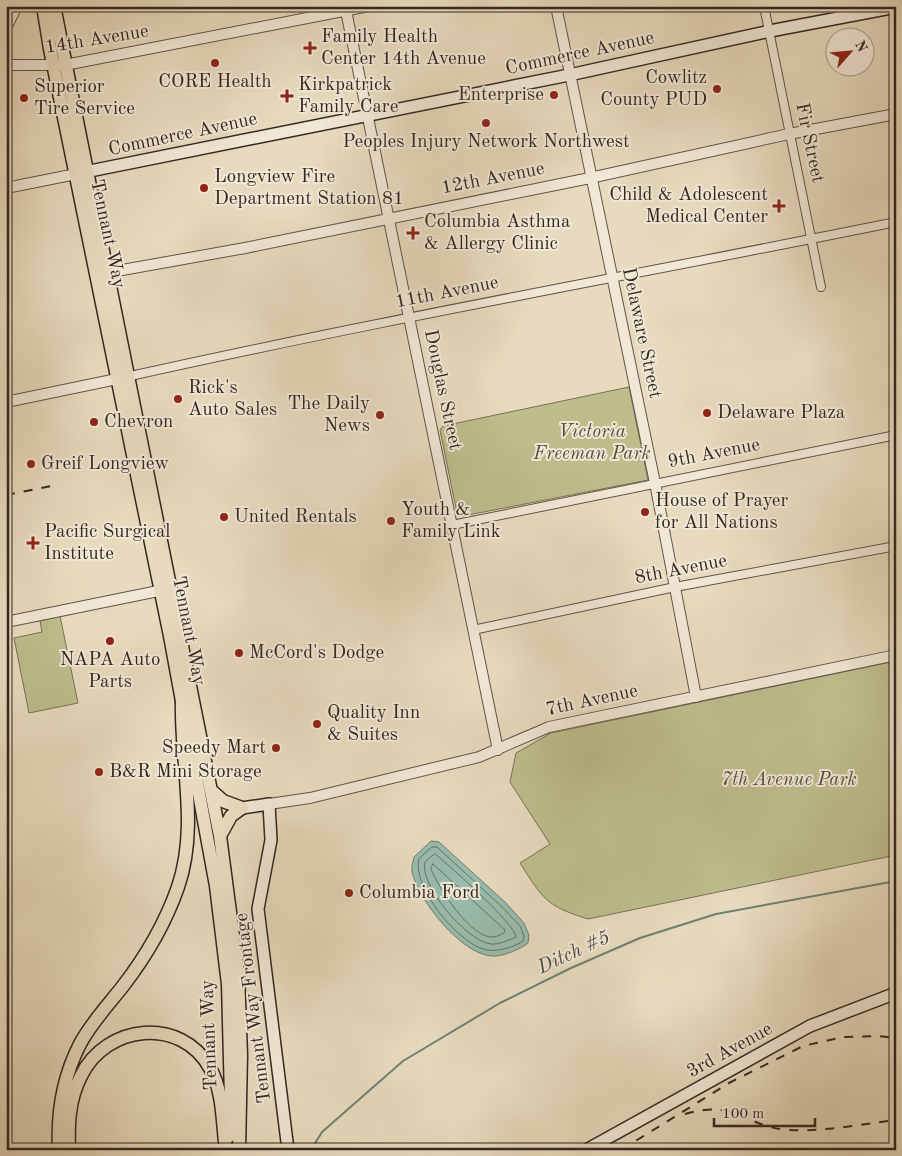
<svg xmlns="http://www.w3.org/2000/svg" width="902" height="1156" viewBox="0 0 902 1156" font-family="'Old Standard TT',serif">
<style>
.green{fill:#bdbd8c;stroke:#787256}
.water{fill:#98bbab;stroke:#6f8073}
.lines{fill:none;stroke-linecap:round;stroke-linejoin:round}
.shore{stroke:#657166;stroke-width:1}
.stream{stroke:#6f8073;stroke-width:2}
.minor-casing{stroke:#605448;stroke-width:10}
.tertiary-casing{stroke:#605448;stroke-width:12}
.secondary-casing{stroke:#322720;stroke-width:14}
.primary-casing{stroke:#322720;stroke-width:15}
.trunk-casing{stroke:#322720;stroke-width:15}
.minor{stroke:#f0e7d5;stroke-width:8}
.tertiary{stroke:#f0e7d5;stroke-width:10}
.secondary{stroke:#f0e7d5;stroke-width:11}
.primary{stroke:#e8dabe;stroke-width:12}
.trunk{stroke:#e8dabe;stroke-width:12}
.rail{stroke:#322720;stroke-width:2;stroke-dasharray:9 9;stroke-linecap:butt}
.poi-dot{fill:#8f2418;stroke:#f0e7d5;stroke-width:2}
.labels{text-anchor:middle;dominant-baseline:central;stroke-width:4;stroke-linejoin:round;paint-order:stroke}
.poi-label{font-size:19px;fill:#322720;stroke:#f0e7d5;text-anchor:start}
.street-label{font-size:19px;fill:#322720;stroke:#f0e7d5}
.park-label{font-size:19px;font-style:italic;fill:#554c3b;stroke:#f0e7d5}
.water-label{font-size:20px;font-style:italic;fill:#4c4c43;stroke:#f0e7d5}
</style>
<rect width="100%" height="100%" fill="#e8dabe"/>
<filter id="stains"><feTurbulence type="fractalNoise" baseFrequency=".004" numOctaves="4"/><feColorMatrix values="0 0 0 0 .2 0 0 0 0 .09 0 0 0 0 .02 0 0 0 .5 -.17"/></filter>
<radialGradient id="worn" r=".72"><stop offset=".6" stop-color="#630" stop-opacity="0"/><stop offset="1" stop-color="#630" stop-opacity=".3"/></radialGradient>
<!-- green -->
<path class="green" d="M629 387 648 480 463 516 457 513 440 430 443 426Z
M60 616 78 703 29 713 14 638 42 632 40 621Z
M896 661V855L588 919C546 906 543 899 520 863L550 844 510 782 516 753 551 733Z"/>
<!-- water -->
<path class="water" d="M431 841 439 842 505 902 524 923 529 935 528 943C521 949 502 957 492 956 462 955 418 900 412 872 411 867 413 862 414 857Z"/>
<g class="lines">
<!-- shore -->
<path class="shore" d="M432 847H437L501 906 520 926 524 936 523 941C513 948 494 953 483 949 457 941 411 886 419 859Z
M435 854C449 865 516 925 516 937 509 940 498 945 491 944 468 942 418 885 425 862Z
M433 864 505 930 504 933C501 934 497 937 493 937 471 939 438 887 431 869Z"/>
<!-- stream -->
<path class="stream" d="M311 1150 322 1132 403 1061 500 1003 571 968 640 938 716 914 896 881"/>
<!-- minor casing -->
<g class="minor-casing">
<path id="minor" d="M764 6 821 287
M126 377C381 320 639 274 896 222
M452 525 896 435
M473 630 675 587 896 546"/>
</g>
<!-- tertiary casing -->
<g class="tertiary-casing">
<path id="tertiary" d="M345 6 498 750
M556 6 655 483 696 697
M6 28 17 6
M6 65H65L369 6
M6 188 76 174
M100 274 245 248 590 178 789 134 896 114
M6 402 117 379
M6 622 168 589
M269 804 310 798 479 757 549 727 896 655"/>
</g>
<!-- secondary casing -->
<g class="secondary-casing">
<path id="secondary" d="M80 173 569 75 770 31 896 7
M242 808 269 804 271 840 258 909 288 1150
M586 1150 810 1026 896 993"/>
</g>
<!-- primary casing -->
<g class="primary-casing">
<path id="primary" d="M43 6 50 49 170 636 216 886 228 984 231 1098 228 1137
M54 6 220 836 238 973 241 1055 239 1150
M213 792 223 801 242 808
M220 836 231 816 242 808"/>
</g>
<!-- trunk casing -->
<g class="trunk-casing">
<path id="trunk" d="M59 1150C57 1112 63 1077 80 1044 91 1023 109 1004 123 986 147 955 165 924 178 887 199 826 180 762 182 699
M69 1150C68 1124 69 1099 81 1076 106 1024 181 1016 210 1068 224 1093 222 1123 226 1150"/>
</g>
<!-- minor -->
<use href="#minor" class="minor"/>
<!-- tertiary -->
<use href="#tertiary" class="tertiary"/>
<!-- secondary -->
<use href="#secondary" class="secondary"/>
<!-- primary -->
<use href="#primary" class="primary"/>
<!-- trunk -->
<use href="#trunk" class="trunk"/>
<!-- rail -->
<path class="rail" d="M6 495 56 485
M685 1114C737 1099 745 1127 788 1130 824 1132 861 1124 896 1120
M621 1150 729 1083 803 1046 843 1037 879 1036 896 1038"/>
</g>
<!-- markers -->
<g class="poi-dot">
<path d="M307.5 40.5h5v5h5v5h-5v5h-5v-5h-5v-5h5z"/>
<circle cx="215" cy="63" r="5"/>
<circle cx="717" cy="89" r="5"/>
<circle cx="554" cy="95" r="5"/>
<path d="M284.5 88.5h5v5h5v5h-5v5h-5v-5h-5v-5h5z"/>
<circle cx="24" cy="98" r="5"/>
<circle cx="486" cy="123" r="5"/>
<circle cx="204" cy="188" r="5"/>
<path d="M776.5 198.5h5v5h5v5h-5v5h-5v-5h-5v-5h5z"/>
<path d="M410.5 225.5h5v5h5v5h-5v5h-5v-5h-5v-5h5z"/>
<circle cx="178" cy="399" r="5"/>
<circle cx="707" cy="413" r="5"/>
<circle cx="380" cy="415" r="5"/>
<circle cx="94" cy="422" r="5"/>
<circle cx="31" cy="464" r="5"/>
<circle cx="645" cy="512" r="5"/>
<circle cx="224" cy="517" r="5"/>
<circle cx="391" cy="521" r="5"/>
<path d="M30.5 535.5h5v5h5v5h-5v5h-5v-5h-5v-5h5z"/>
<circle cx="110" cy="641" r="5"/>
<circle cx="239" cy="653" r="5"/>
<circle cx="317" cy="724" r="5"/>
<circle cx="276" cy="748" r="5"/>
<circle cx="99" cy="772" r="5"/>
<circle cx="349" cy="893" r="5"/>
</g>
<g class="labels">
<!-- poi labels -->
<g class="poi-label">
<text x="321" y="37">Family Health<tspan x="321" dy="22">Center 14th Avenue</tspan></text>
<text x="707" y="78" text-anchor="end">Cowlitz<tspan x="707" dy="22">County PUD</tspan></text>
<text x="215" y="82" text-anchor="middle">CORE Health</text>
<text x="298" y="85">Kirkpatrick<tspan x="298" dy="22">Family Care</tspan></text>
<text x="34" y="87">Superior<tspan x="34" dy="22">Tire Service</tspan></text>
<text x="544" y="95" text-anchor="end">Enterprise</text>
<text x="486" y="142" text-anchor="middle">Peoples Injury Network Northwest</text>
<text x="214" y="177">Longview Fire<tspan x="214" dy="22">Department Station 81</tspan></text>
<text x="768" y="195" text-anchor="end">Child &amp; Adolescent<tspan x="768" dy="22">Medical Center</tspan></text>
<text x="424" y="222">Columbia Asthma<tspan x="424" dy="22">&amp; Allergy Clinic</tspan></text>
<text x="188" y="388">Rick's<tspan x="188" dy="22">Auto Sales</tspan></text>
<text x="370" y="404" text-anchor="end">The Daily<tspan x="370" dy="22">News</tspan></text>
<text x="717" y="413">Delaware Plaza</text>
<text x="104" y="422">Chevron</text>
<text x="41" y="464">Greif Longview</text>
<text x="655" y="501">House of Prayer<tspan x="655" dy="22">for All Nations</tspan></text>
<text x="401" y="510">Youth &amp;<tspan x="401" dy="22">Family Link</tspan></text>
<text x="234" y="517">United Rentals</text>
<text x="44" y="532">Pacific Surgical<tspan x="44" dy="22">Institute</tspan></text>
<text x="249" y="653">McCord's Dodge</text>
<text x="110" y="660" text-anchor="middle">NAPA Auto<tspan x="110" dy="22">Parts</tspan></text>
<text x="327" y="713">Quality Inn<tspan x="327" dy="22">&amp; Suites</tspan></text>
<text x="266" y="748" text-anchor="end">Speedy Mart</text>
<text x="109" y="772">B&amp;R Mini Storage</text>
<text x="359" y="893">Columbia Ford</text>
</g>
<!-- street labels -->
<g class="street-label">
<text transform="translate(97 40) rotate(-9)">14th Avenue</text>
<text transform="translate(580 54) rotate(-12)">Commerce Avenue</text>
<text transform="translate(183 135) rotate(-12)">Commerce Avenue</text>
<text transform="translate(809 143) rotate(78)">Fir Street</text>
<text transform="translate(493 179) rotate(-11)">12th Avenue</text>
<text transform="translate(107 234) rotate(78)">Tennant Way</text>
<text transform="translate(447 293) rotate(-11)">11th Avenue</text>
<text transform="translate(641 333) rotate(78)">Delaware Street</text>
<text transform="translate(442 390) rotate(78)">Douglas Street</text>
<text transform="translate(714 454) rotate(-11)">9th Avenue</text>
<text transform="translate(681 570) rotate(-11)">8th Avenue</text>
<text transform="translate(188 631) rotate(79)">Tennant Way</text>
<text transform="translate(592 701) rotate(-12)">7th Avenue</text>
<text transform="translate(254 1008) rotate(-97)">Tennant Way Frontage</text>
<text transform="translate(210 1035) rotate(-92)">Tennant Way</text>
<text transform="translate(730 1051) rotate(-29)">3rd Avenue</text>
</g>
<!-- park labels -->
<g class="park-label">
<text x="592" y="432">Victoria<tspan x="592" dy="22">Freeman Park</tspan></text>
<text x="789" y="780">7th Avenue Park</text>
</g>
<!-- water labels -->
<g class="water-label">
<text transform="translate(574 953) rotate(-25)">Ditch #5</text>
</g>
</g>
<!-- margin -->
<rect width="902" height="1156" fill="none" stroke="#e8dabe" stroke-width="25"/>
<rect x="8" y="8" width="887" height="1141" fill="none" stroke="#322720" stroke-width="2.5"/>
<rect x="12" y="12" width="877" height="1131" fill="none" stroke="#322720"/>
<!-- north arrow -->
<g transform="translate(850 52) rotate(63)"><circle r="24" fill="#f0e7d5" stroke="#a49a8d"/>
<path d="M0-4L9 19L0 12L-9 19Z" fill="#8f2418"/>
<text y="-8" font-size="14" font-weight="bold" text-anchor="middle" fill="#322720">N</text>
</g>
<!-- scale -->
<path d="M714 1118v8h101v-8" fill="none" stroke="#322720" stroke-width="2.5"/>
<text x="722" y="1118" font-size="15" fill="#322720" stroke="#f0e7d5" stroke-width="4" paint-order="stroke">100 m</text>
<rect width="100%" height="100%" filter="url(#stains)"/>
<rect width="100%" height="100%" fill="url(#worn)"/>
</svg>
